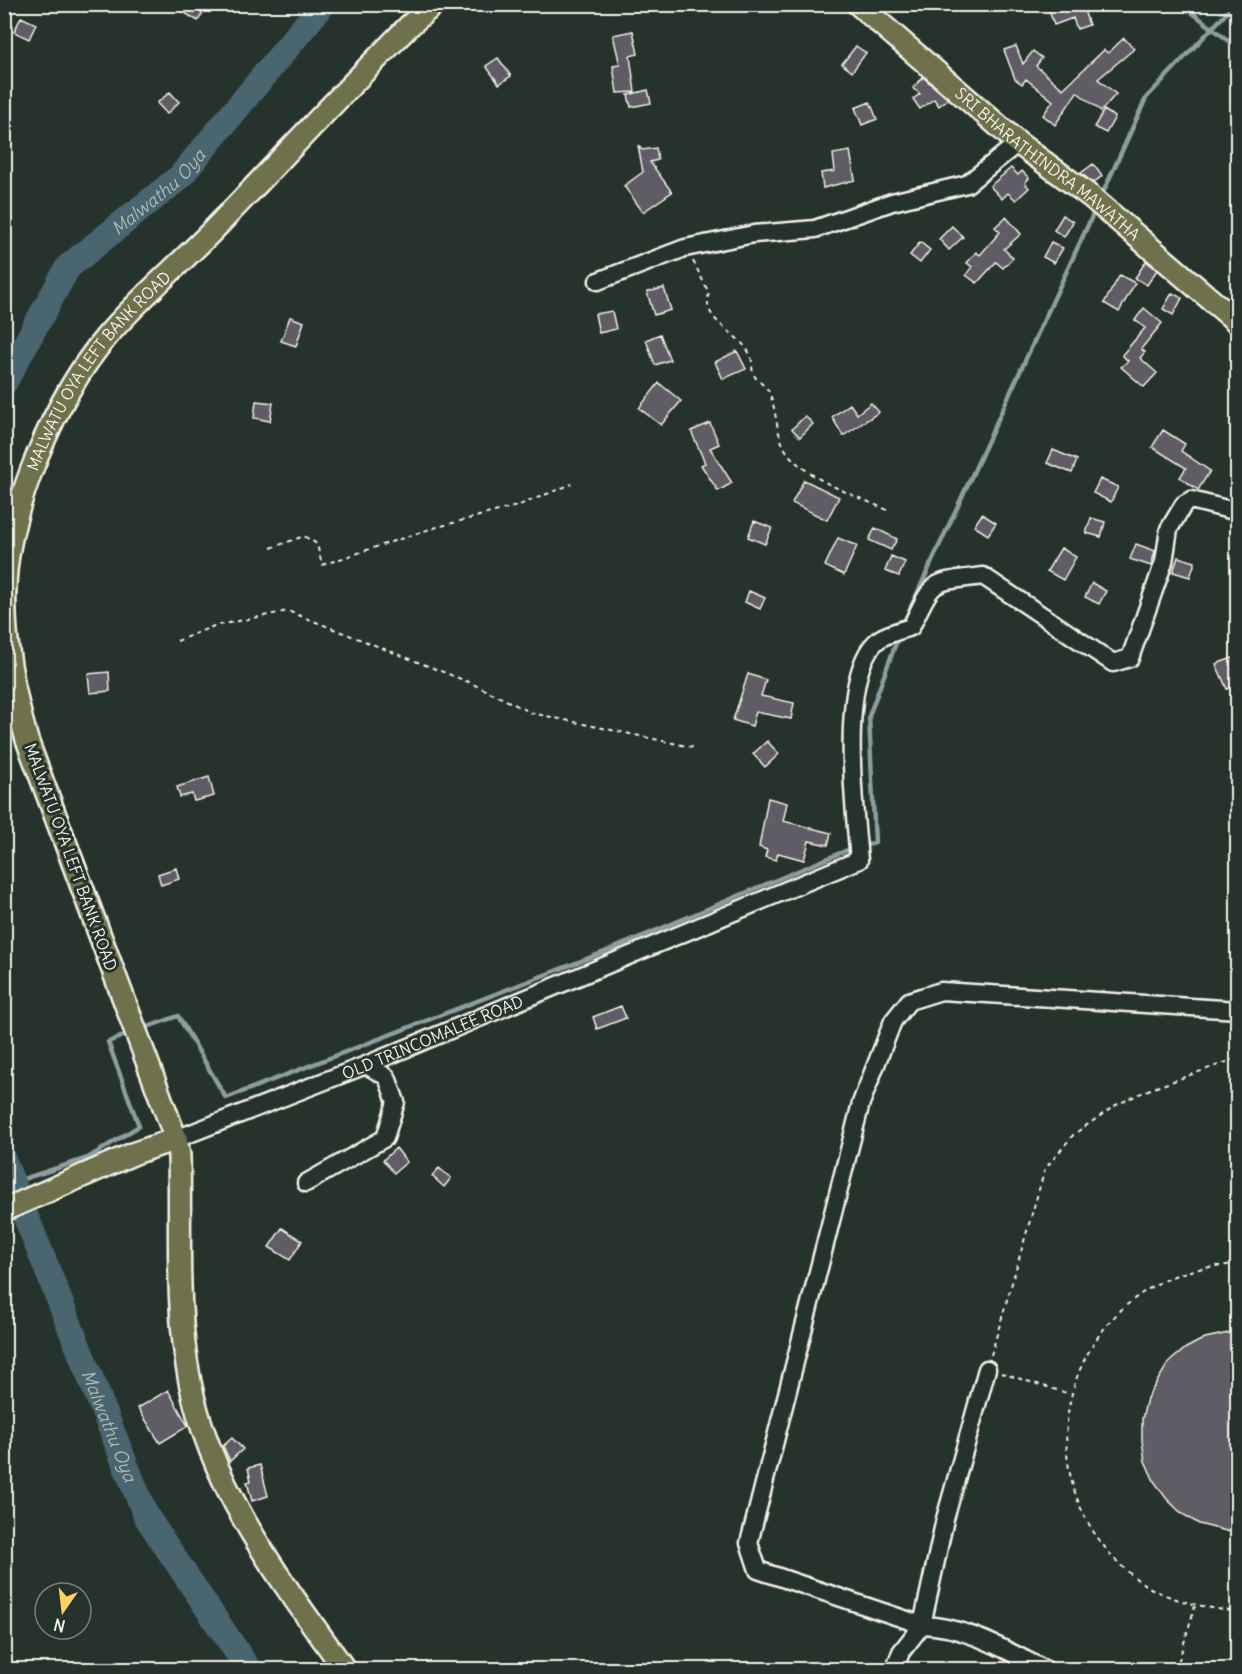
<svg xmlns="http://www.w3.org/2000/svg" width="1242" height="1674" viewBox="0 0 1242 1674" font-family="Delius,sans-serif">
<style>
.lines{fill:none;stroke-linecap:round;stroke-linejoin:round}
.stream{stroke:#8d9e9f;stroke-width:4.5}
.river{stroke:#49666f;stroke-width:26}
.building{fill:#5f5b65;stroke:#f4f1e8;stroke-width:1.5}
.minor-casing{stroke:#f4f1e8;stroke-width:21}
.major-casing{stroke:#f4f1e8;stroke-width:26}
.path{stroke:#f4f1e8;stroke-width:2;stroke-dasharray:4.5 4.5;stroke-linecap:butt}
.minor{stroke:#26332d;stroke-width:16}
.major{stroke:#6e714b;stroke-width:21}
.labels{text-anchor:middle;dominant-baseline:central;stroke-width:6;stroke-linejoin:round;paint-order:stroke}
.street-label{font-size:16px;fill:#f4f1e8;stroke:#26332d}
.water-label{font-size:18px;font-style:italic;fill:#b0b9b8;stroke:#26332d}
</style>
<rect width="100%" height="100%" fill="#26332d"/>
<filter id="ink" filterUnits="userSpaceOnUse"><feTurbulence type="fractalNoise" baseFrequency=".0167" numOctaves="2"/><feDisplacementMap in="SourceGraphic" scale="12" xChannelSelector="R" yChannelSelector="G"/><feConvolveMatrix kernelMatrix="1 2 1 2 8 2 1 2 1" color-interpolation-filters="sRGB"/></filter>
<g filter="url(#ink)">
<g class="lines">
<!-- stream -->
<path class="stream" d="M1181 4 1238 48
M1101 197 1146 98 1235 4
M903 624 1095 210
M142 1029 178 1016 226 1098 612 949 845 851 875 843 869 716 899 635
M14 1182 88 1158 139 1126 108 1042 131 1033"/>
<!-- river -->
<g class="river">
<path id="s1" d="M4 383 68 267 180 177 323 4"/>
<path id="s2" d="M4 1162 146 1516 249 1670"/>
</g>
</g>
<!-- building -->
<path class="building" d="M170 4H208L198 21Z
M1047 4H1082L1089 25 1077 29 1073 18 1054 25Z
M21 17 36 24 29 39 14 32Z
M633 31 638 54 630 56 635 92 617 93 613 66 620 65 613 35Z
M1124 38 1134 49 1098 79 1116 94 1101 111 1077 92 1055 125 1043 115 1053 101 1026 79 1022 84 1015 79 1004 50 1016 46 1023 64 1033 51 1042 58 1036 66 1063 89 1104 50 1108 53Z
M856 46 866 53 852 72 842 64Z
M498 58 511 76 499 84 486 66Z
M923 77 948 99 939 106 934 99 920 109 913 99 920 94 913 88Z
M648 90 651 103 631 107 628 95Z
M170 92 179 102 167 114 157 103Z
M870 102 877 119 862 125 855 108Z
M1104 110 1115 117 1106 133 1094 127Z
M638 145 642 150 656 148 658 160 650 162 672 192 643 212 624 186 643 172Z
M850 151 855 180 823 188 821 173 835 171 833 154Z
M1093 164 1102 176 1093 183 1081 173Z
M1011 168 1018 175 1022 171 1029 178 1025 183 1029 188 1016 200 1008 193 1002 199 990 186Z
M1063 215 1073 222 1064 237 1054 230Z
M1006 217 1021 234 1004 249 1013 258 1003 268 996 262 977 283 966 275 972 267 967 263 976 252 980 255 1000 232 995 227Z
M952 226 963 237 949 250 939 239Z
M920 242 930 250 920 263 910 255Z
M1051 242 1063 248 1054 263 1043 257Z
M1146 261 1157 270 1147 285 1135 278Z
M1120 275 1135 283 1119 312 1104 303Z
M664 288 671 310 654 315 647 292Z
M1172 293 1182 298 1173 315 1163 309Z
M1144 308 1162 323 1141 349 1145 352 1140 358 1157 373 1144 387 1121 367 1128 361 1122 355 1145 328 1135 320Z
M612 311 616 329 599 333 595 314Z
M290 317 304 322 296 346 281 341Z
M660 334 670 360 655 365 646 340Z
M737 351 746 369 723 379 715 362Z
M659 383 681 401 661 425 639 408Z
M256 401 273 403 270 421 254 418Z
M871 403 879 412 843 436 832 417 850 404 857 414Z
M805 416 813 424 800 437 792 429Z
M710 423 719 444 710 448 732 483 718 491 701 465 705 463 691 431Z
M1163 430 1185 444 1181 451 1210 471 1198 490 1180 477 1186 468 1152 447Z
M1053 450 1077 460 1072 473 1047 463Z
M1100 479 1118 487 1111 502 1093 493Z
M804 480 839 497 827 520 792 503Z
M982 514 996 523 988 535 974 526Z
M1091 518 1105 522 1101 537 1086 533Z
M754 521 772 528 765 544 748 537Z
M875 528 897 539 891 550 869 540Z
M838 538 857 546 844 575 825 566Z
M1136 544 1155 551 1151 566 1130 559Z
M1061 548 1076 557 1063 580 1047 571Z
M891 556 905 562 899 576 885 571Z
M1178 557 1195 562 1190 577 1173 572Z
M1092 583 1106 591 1099 604 1085 597Z
M749 591 765 598 760 609 745 602Z
M1238 656V685L1227 689 1216 664Z
M109 672 110 691 90 693 88 674Z
M748 674 766 680 761 696 794 703 791 719 756 712 752 726 733 720Z
M767 741 779 754 765 767 753 754Z
M209 777 214 796 194 801 192 794 180 797 177 787Z
M768 798 787 803 783 821 831 833 828 845 809 841 804 860 778 853 776 860 765 857 767 850 759 847Z
M176 868 179 879 161 885 158 874Z
M621 1006 626 1018 597 1029 593 1017Z
M396 1148 407 1162 394 1173 383 1160Z
M439 1168 451 1178 444 1187 432 1176Z
M282 1228 302 1241 290 1260 269 1247Z
M1238 1331V1534L1199 1524 1181 1513 1166 1498 1154 1481 1145 1461 1142 1440V1419L1147 1398 1169 1362 1186 1348 1205 1338Z
M168 1390 188 1426 160 1443 138 1408Z
M232 1438 243 1449 230 1461 223 1446Z
M260 1465 268 1496 252 1501 247 1482 251 1481 248 1468Z"/>
<g class="lines">
<!-- minor casing -->
<g class="minor-casing">
<g id="minor">
<path d="M598 281 685 248 754 234 815 229 892 202 967 184 1018 143"/>
<path id="s3" d="M176 1139 366 1065 859 860C855 813 836 667 881 638 889 633 902 630 911 627 935 578 929 583 983 576L1113 663 1130 658 1164 562 1169 529 1184 504 1191 500 1238 512"/>
<path d="M306 1183 385 1138 396 1102 387 1077 366 1065"/>
<path d="M894 1670 901 1652 922 1625 945 1519 987 1369"/>
<path d="M1046 1670C1007 1651 966 1626 922 1625L758 1570 749 1543 861 1103 893 1021 909 1001 941 991 1238 1010"/>
</g>
</g>
<!-- major casing -->
<g class="major-casing">
<g id="major">
<path id="s4" d="M858 4 1018 143 1090 196 1238 323"/>
<path d="M4 1210 135 1153 176 1139"/>
<path id="s5" d="M345 1670C282 1581 212 1492 190 1382 175 1308 181 1230 179 1155L176 1139 27 740C13 691 3 639 5 588 7 509 56 396 107 336 141 296 183 262 219 224 283 157 345 90 410 25L434 4"/>
</g>
</g>
<!-- path -->
<path class="path" d="M693 261 709 293C700 323 742 332 751 357 753 362 751 370 754 375 757 382 766 385 769 392 778 412 775 440 791 457 815 483 855 495 887 510
M271 548 304 536 317 544 322 565 430 529 517 506 572 484
M177 641 214 626 288 611 471 683 532 713 696 748
M1238 1264C1213 1266 1189 1269 1167 1279 1081 1319 1044 1420 1080 1506 1094 1539 1122 1573 1154 1590 1181 1603 1208 1608 1238 1612
M991 1355 1045 1169 1074 1134 1116 1105 1148 1090 1238 1058
M1001 1373 1070 1394
M1176 1670 1195 1606"/>
<!-- minor -->
<use href="#minor" class="minor"/>
<!-- major -->
<use href="#major" class="major"/>
</g>
</g>
<g class="labels">
<!-- street labels -->
<g class="street-label">
<text stroke="none"><textPath href="#s4" startOffset="248">SRI BHARATHINDRA MAWATHA</textPath></text>
<text stroke="none"><textPath href="#s5" startOffset="1396">MALWATU OYA LEFT BANK ROAD</textPath></text>
<text transform="translate(71 857) rotate(70)">MALWATU OYA LEFT BANK ROAD</text>
<text stroke="none"><textPath href="#s3" startOffset="276">OLD TRINCOMALEE ROAD</textPath></text>
</g>
<!-- water labels -->
<g class="water-label">
<text stroke="none"><textPath href="#s1" startOffset="250">Malwathu Oya</textPath></text>
<text stroke="none"><textPath href="#s2" startOffset="284">Malwathu Oya</textPath></text>
</g>
</g>
<!-- margin -->
<rect width="1242" height="1674" fill="none" stroke="#26332d" stroke-width="24"/>
<rect x="12" y="12" width="1218" height="1650" fill="none" stroke="#f4f1e8" stroke-width="2" filter="url(#ink)"/>
<!-- north arrow -->
<g transform="translate(63 1611) rotate(194)"><circle r="28" fill="#26332d" stroke="#787f78" stroke-width="1.5"/>
<path d="M0-4.5L10 22L0 15L-10 22Z" fill="#ffd166"/>
<text y="-9" font-size="16" font-weight="bold" text-anchor="middle" fill="#f4f1e8">N</text>
</g>
</svg>
